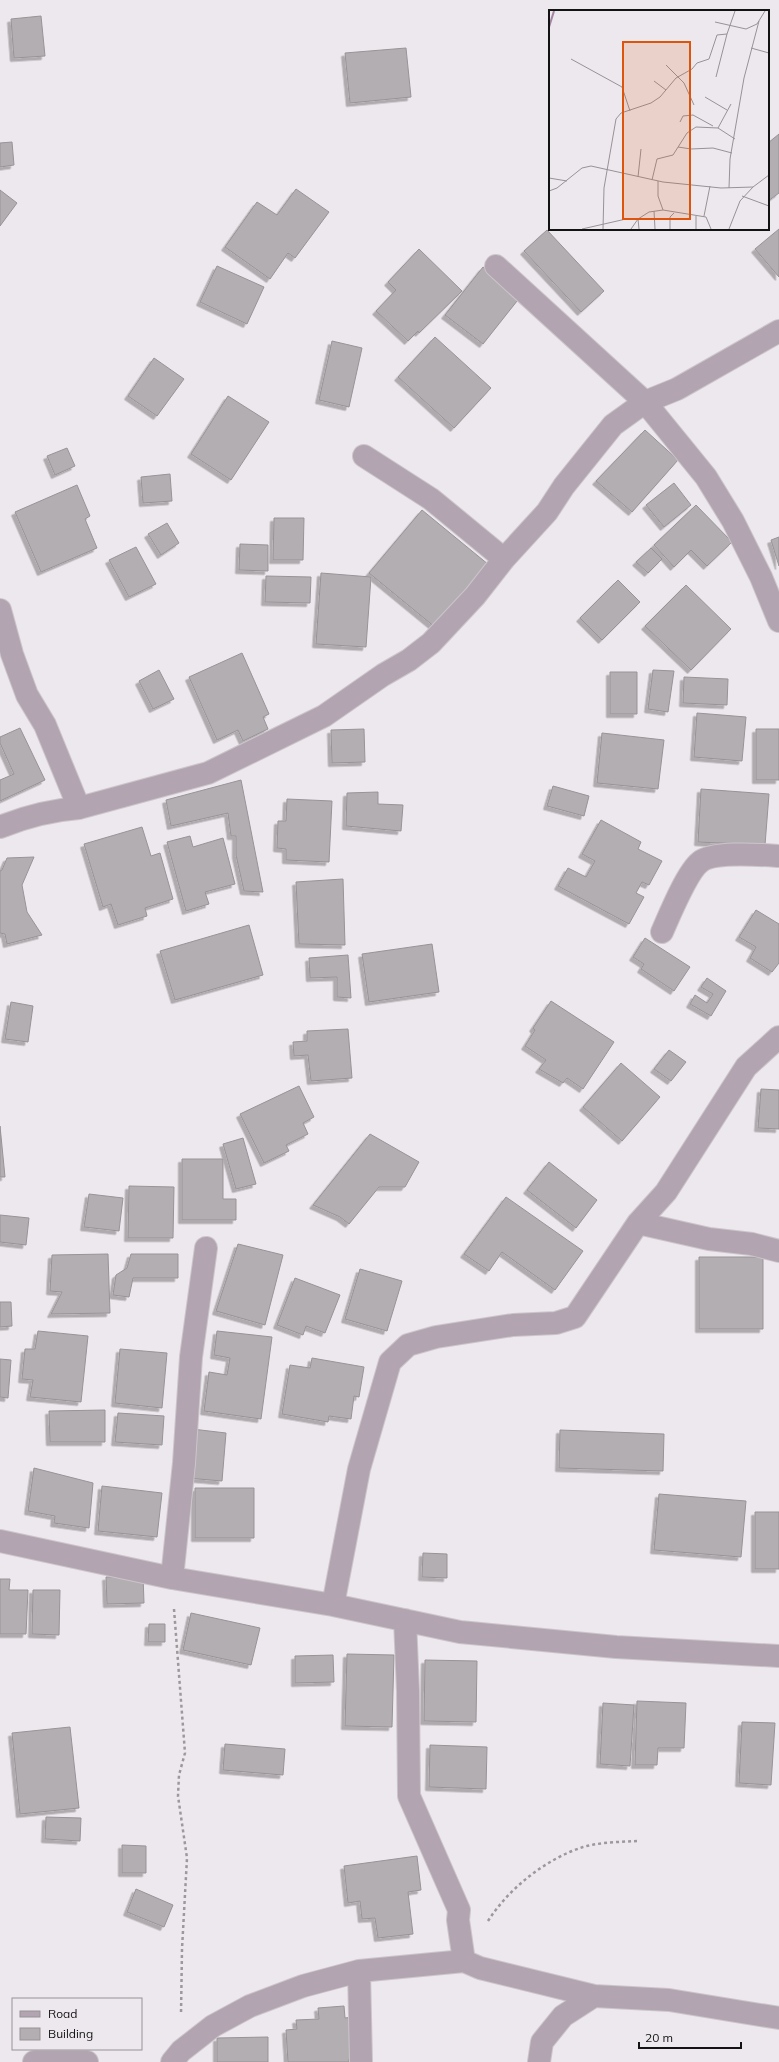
<svg xmlns="http://www.w3.org/2000/svg" width="779" height="2062" viewBox="0 0 779 2062" font-family="Mulish,sans-serif">
<style>
.building{fill:#b3aeb2;stroke:#989397;filter:url(#shadow)}
.lines{fill:none;stroke-linecap:round;stroke-linejoin:round}
.street-casing{stroke:#cac6ca;stroke-width:24}
.path{stroke:#9c989c;stroke-width:2.5;stroke-dasharray:3 3;stroke-linecap:butt}
.street{stroke:#b3a4b1;stroke-width:22}
.inset-river{fill:none;stroke:#a484a1;stroke-width:2}
.inset-road{fill:none;stroke:#969296;stroke-width:1}
.view{fill:#dd550c;fill-opacity:0.15;stroke:#dd550c;stroke-width:2}
.inset-edge{fill:none;stroke:#131213;stroke-width:2}
</style>
<defs>
<filter id="shadow"><feDropShadow dx="-3.5" dy="3.5" stdDeviation="0" flood-color="#0004"/></filter>
</defs>
<rect width="100%" height="100%" fill="#ede8ed"/>
<!-- building -->
<path class="building" d="M41 16 45 56 14 58 11 19Z
M406 48 411 97 350 103 345 53Z
M779 134V193L768 201V143Z
M12 142 14 165 0 167V143Z
M296 189 329 212 295 258 288 253 270 279 225 247 257 202 277 215Z
M0 190 17 203 0 226Z
M779 229V277L755 249Z
M547 230 604 291 581 312 524 251Z
M419 249 462 291 419 333 418 331 408 341 376 311 396 290 388 282Z
M217 266 264 287 247 324 200 302Z
M483 267 521 296 483 344 445 315Z
M435 337 491 388 454 428 398 377Z
M332 341 362 348 349 407 319 400Z
M154 358 184 379 157 416 128 396Z
M228 396 269 422 231 480 191 454Z
M645 430 678 460 632 512 596 481Z
M67 448 75 466 55 475 47 456Z
M170 474 172 501 143 503 141 477Z
M674 483 691 505 664 527 646 505Z
M77 485 90 516 85 519 97 548 41 572 15 512Z
M696 505 732 542 707 566 691 550 674 567 654 545Z
M422 510 489 565 436 628 369 573Z
M274 518H304L303 560H273Z
M167 523 179 543 161 555 148 534Z
M779 537V566L771 540Z
M240 544 268 545V571L239 570Z
M136 547 156 584 129 597 109 560Z
M651 548 662 559 648 573 636 562Z
M321 573 371 577 366 647 316 644Z
M266 576 311 577 310 603 265 602Z
M618 580 640 602 602 640 580 618Z
M686 585 731 629 691 670 645 626Z
M242 653 269 714 263 717 268 729 243 741 238 730 217 740 189 677Z
M159 670 174 699 153 709 139 681Z
M653 670 674 671 668 712 648 709Z
M610 672H637V714H610Z
M684 677 728 679 727 705 683 703Z
M697 713 746 717 742 761 694 757Z
M20 728 45 780 0 801V780L14 774 0 743V737Z
M364 729 365 762 332 763 331 730Z
M756 729H779V780H756Z
M602 733 664 740 658 789 597 783Z
M241 780 263 892 244 891 236 855V836H231L228 813 171 826 166 800Z
M553 786 589 796 584 816 547 806Z
M701 789 769 794 765 845 698 842Z
M378 792V804L403 805 401 831 346 826 347 793Z
M287 799 332 801 329 862 286 860V849L277 848 278 821H286Z
M601 820 641 842 638 849 662 861 649 885 642 882 636 893 644 897 629 924 558 886 568 868 586 877 595 861 582 854Z
M142 827 151 856 160 853 173 899 145 908 147 916 118 925 111 904 103 907 84 844Z
M190 836 193 847 223 838 235 884 205 892 209 904 186 911 167 842Z
M34 857 22 885 27 912 42 935 7 944 5 934 0 933V871L2 870 7 858Z
M343 879 345 945 299 944 296 882Z
M756 910 779 924V963L772 972 750 958 756 947 739 937Z
M249 925 263 975 175 1000 160 951Z
M645 938 690 967 674 991 641 969 644 964 633 957Z
M432 944 439 992 369 1002 362 954Z
M348 955 351 998 337 997V977L310 978 309 958Z
M707 978 726 991 711 1016 690 1004 695 995 707 1003 713 994 701 987Z
M551 1001 614 1042 583 1089 567 1078 563 1083 539 1069 546 1060 525 1046 535 1030 533 1028Z
M11 1002 33 1006 28 1042 5 1039Z
M348 1029 352 1078 311 1081 308 1055 294 1056 293 1042 307 1041V1031Z
M669 1050 686 1062 671 1081 654 1069Z
M621 1063 660 1097 622 1141 583 1107Z
M299 1086 314 1117 303 1123 308 1134 286 1145 289 1151 264 1163 240 1114Z
M761 1089 779 1090V1129L758 1128Z
M0 1126 5 1177H0Z
M370 1134 419 1162 405 1187H379L349 1224 340 1217 313 1205Z
M243 1138 256 1184 236 1189 223 1144Z
M182 1159H223V1199H236V1220H182Z
M549 1162 597 1200 576 1228 527 1190Z
M129 1186 174 1187 173 1238H128Z
M89 1194 123 1198 119 1231 84 1227Z
M506 1197 583 1251 555 1290 502 1252 489 1271 464 1254Z
M0 1215 29 1218 26 1245 0 1242Z
M238 1244 283 1255 265 1325 216 1311Z
M108 1254 110 1313 51 1314 62 1292 50 1291 52 1255Z
M131 1254H178V1278H133L129 1297 113 1295 116 1275 127 1268Z
M699 1257H763V1329H699Z
M360 1269 402 1281 387 1331 345 1319Z
M295 1278 340 1295 325 1333 306 1326 303 1335 277 1325Z
M0 1302H11L12 1326 0 1327Z
M38 1331 88 1336 81 1402 30 1397 33 1380 22 1379 25 1349H35Z
M217 1331 272 1337 261 1419 204 1411 209 1372 227 1375 230 1358 214 1355Z
M120 1349 167 1353 162 1408 115 1403Z
M312 1358 364 1367 359 1397 354 1396 351 1419 329 1416 328 1422 282 1414 290 1365 310 1368Z
M0 1359 11 1360 8 1398 0 1397Z
M105 1410V1442H50L49 1411Z
M118 1413 164 1416 162 1445 115 1442Z
M192 1429 226 1433 222 1481 187 1478Z
M560 1430 664 1434 663 1471 559 1468Z
M34 1468 93 1483 89 1528 54 1523 55 1516 28 1511Z
M102 1486 162 1493 157 1537 98 1531Z
M195 1488H254V1538H195Z
M659 1494 746 1501 741 1557 654 1550Z
M755 1512H779V1569H755Z
M423 1553 447 1554V1578L422 1577Z
M143 1575 144 1603 107 1604 106 1577Z
M0 1579H10L9 1590H28L26 1634H0Z
M33 1590H60L59 1635 32 1634Z
M191 1613 260 1628 251 1665 183 1650Z
M149 1624H165V1642H148Z
M347 1654 394 1655 392 1727 345 1726Z
M333 1655 334 1682 295 1683V1656Z
M425 1660 477 1661 476 1722 424 1721Z
M637 1701 686 1703 684 1748H658L657 1765H635Z
M603 1703 634 1705 630 1766 600 1764Z
M742 1722 775 1723 771 1785 739 1783Z
M70 1727 79 1808 20 1814 12 1733Z
M225 1744 285 1749 283 1775 223 1770Z
M430 1745 487 1747 486 1789 429 1787Z
M46 1817 81 1818 80 1841 45 1839Z
M122 1845 146 1846V1873H122Z
M417 1856 421 1890 408 1892 413 1934 378 1938 375 1918 362 1919 360 1901 348 1903 344 1866Z
M136 1889 173 1905 164 1927 127 1912Z
M344 2006 345 2018 353 2017 355 2058 349 2059V2062H288L286 2030 297 2029 296 2020 319 2019 318 2008Z
M268 2037V2062H217V2038Z"/>
<g class="lines">
<!-- street casing -->
<g class="street-casing">
<path id="street" d="M496 266 645 402 706 477 733 521 761 577 779 621
M364 456 431 499 504 559
M0 610 12 654 27 695 45 725 79 808
M0 827C25 817 52 810 79 808L208 773 324 716 383 675 409 660 431 643 475 596 504 559 547 512 564 486 613 425 645 402 677 389 779 331
M662 932C670 914 687 872 700 862 713 851 762 855 779 856
M638 1223 709 1239 752 1244 779 1251
M0 1541 172 1578 333 1605 460 1632 616 1647 779 1656
M172 1578 184 1463 191 1357 206 1248
M333 1605 359 1469 390 1362 408 1345 436 1337 513 1325 556 1323 575 1317 638 1223 666 1192 746 1067 779 1037
M405 1620 408 1691 409 1796 459 1910 458 1920 464 1961
M359 1971 361 2062
M34 2062H87
M172 2062 181 2051 213 2026 250 2006 303 1986 359 1971 464 1961 480 1968 594 1996 669 2000 779 2018
M539 2062 542 2042 563 2016 594 1996"/>
</g>
<!-- path -->
<path class="path" d="M174 1609 185 1753 179 1775 178 1796 187 1858 182 1949 181 2014
M488 1921C509 1888 546 1859 583 1847 601 1842 620 1842 638 1841"/>
<!-- street -->
<use href="#street" class="street"/>
</g>
<!-- overview -->
<g transform="translate(549 10)">
<rect width="220" height="220" fill="#ede8ed"/>
<path class="inset-river" d="M0 17 5 1"/>
<path class="inset-road" d="M166 12 197 19 208 14 216 1M202 38 220 43M22 49 73 77 81 101M117 55 135 73 145 95M167 67 178 24M105 71 117 80M156 87 178 100M131 112 134 106 144 105 164 116M169 118 182 94M129 137 142 139 164 138 183 143M89 167 92 139M0 168 18 171M103 170 108 149 124 145 138 123 147 117 169 118 186 129M109 171V186L114 200M180 178 181 149 195 68 210 11M0 181 8 178 33 158 42 156 114 172 172 178 204 177 220 165M193 186 220 196M105 201 106 219M147 206V219M155 206 161 176M33 219 77 209H89L100 202 114 200 157 207 162 219M54 219 55 178 67 109 72 103 102 93 111 87 127 68 143 59 148 53 160 49 168 25 178 24 186 1M82 219 89 209 90 219M121 219V207L125 203M180 219 191 191 204 177"/>
<path class="view" d="M74 32H141V209H74Z"/>
<rect width="220" height="220" class="inset-edge"/>
</g>
<!-- legend -->
<rect x="12" y="1998" width="130" height="52" fill="#ede8ed" stroke="#969296"/>
<rect x="20" y="2011" width="20" height="6" fill="#b3a4b1" stroke="#969296"/>
<text x="48" y="2018" font-size="12" fill="#131213">Road</text>
<rect x="20" y="2028" width="20" height="12" fill="#b3aeb2" stroke="#969296"/>
<text x="48" y="2038" font-size="12" fill="#131213">Building</text>
<!-- scale -->
<path d="M639 2042v6h102v-6" fill="none" stroke="#131213" stroke-width="2"/>
<text x="645" y="2042" font-size="12" fill="#131213" stroke="#ede8ed" stroke-width="3" paint-order="stroke">20 m</text>
</svg>
